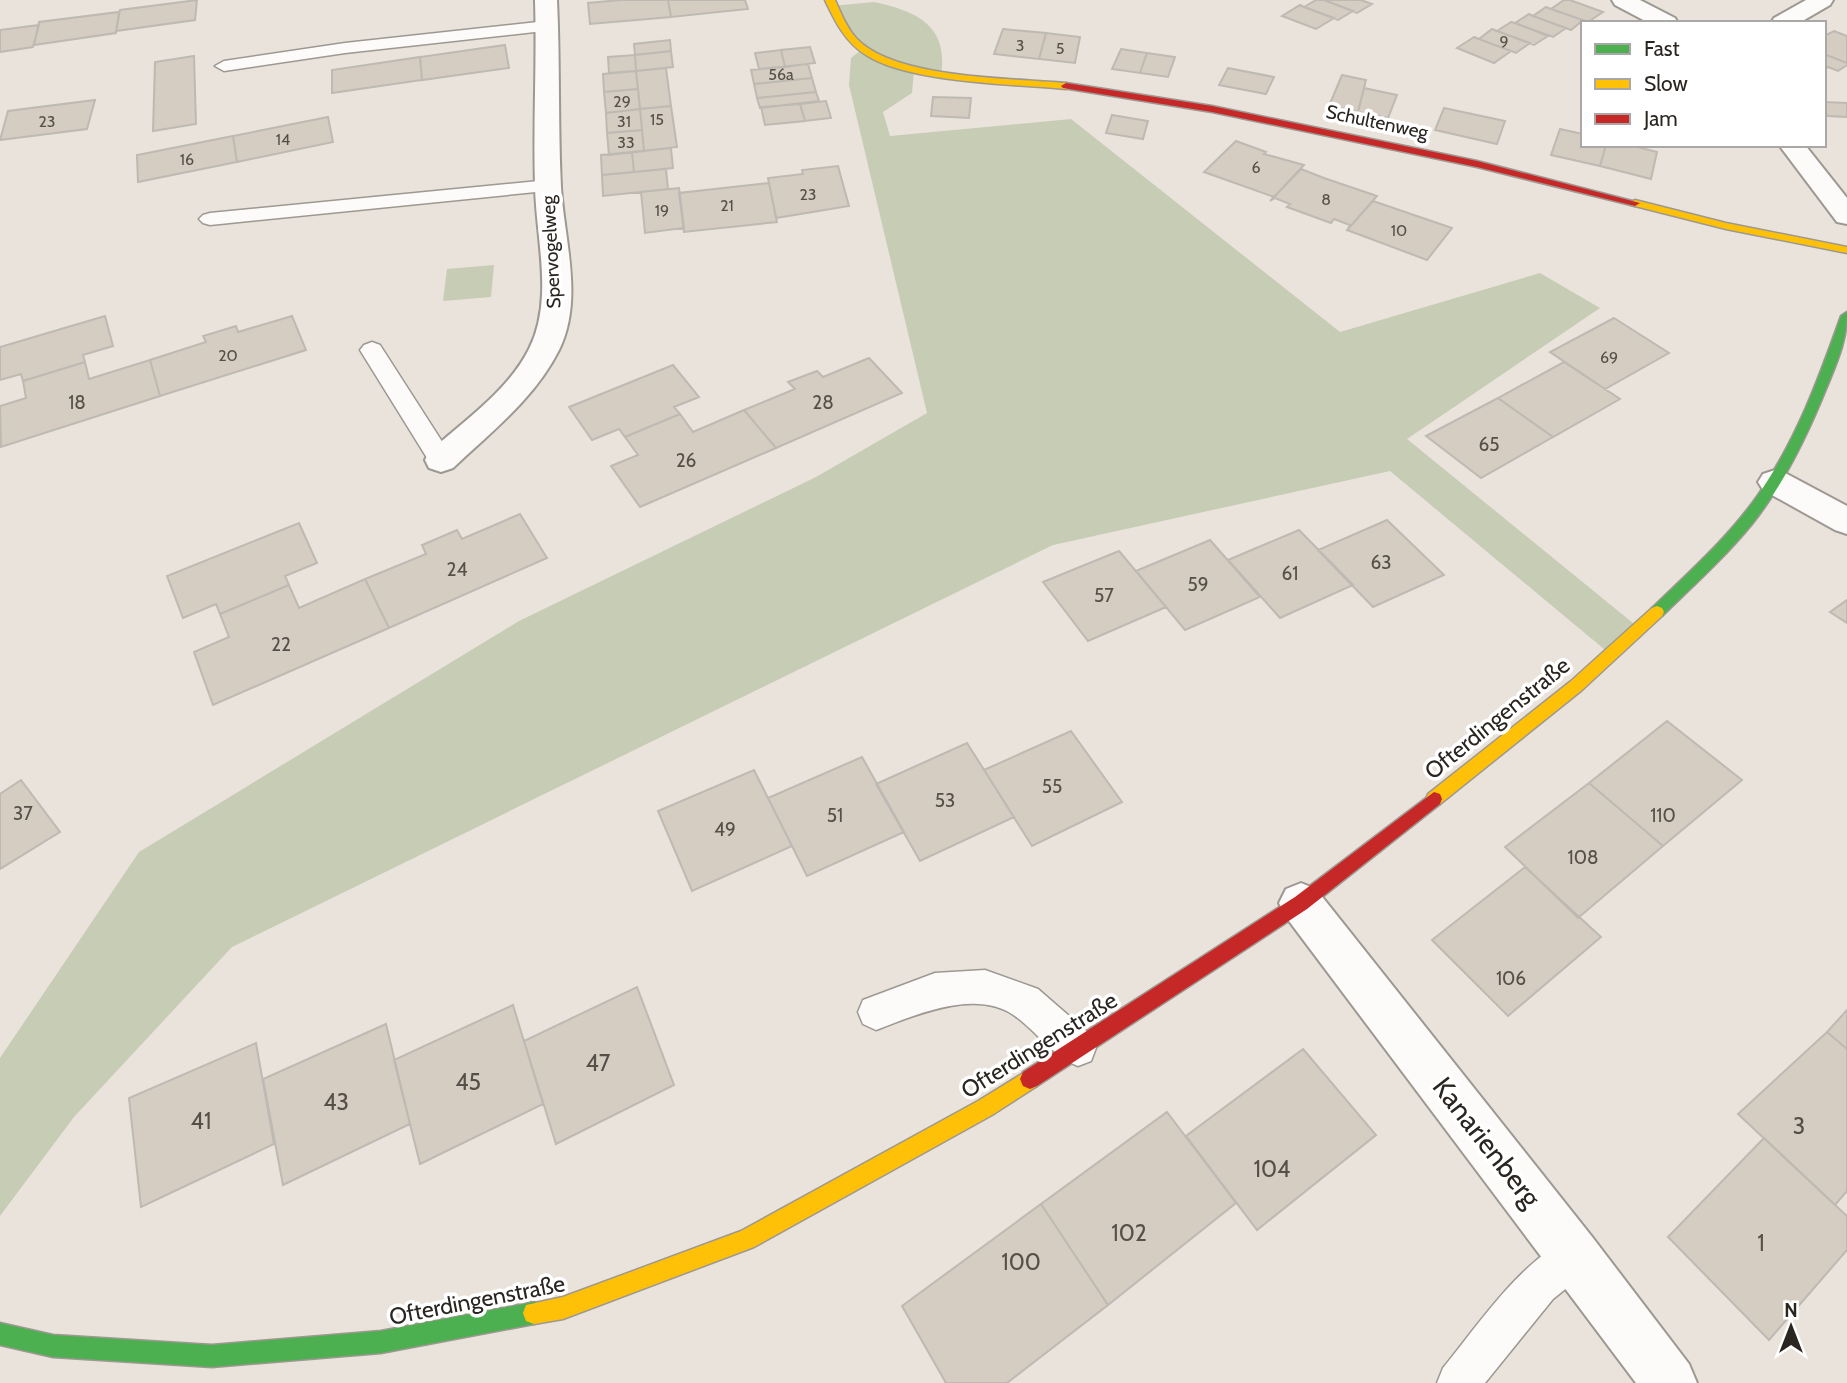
<svg xmlns="http://www.w3.org/2000/svg" width="1847" height="1383" viewBox="0 0 1847 1383" font-family="Cabin,sans-serif">
<style>
.green{fill:#c7ccb4}
.building{fill:#d5ccc2;stroke:#beb9b2;stroke-width:2}
.lines{fill:none;stroke-linecap:round;stroke-linejoin:round}
.lane-casing{stroke:#9d9891;stroke-width:3}
.street-casing{stroke:#9d9891;stroke-width:4}
.fast-casing{stroke:#9d9891;stroke-width:3}
.slow-casing{stroke:#9d9891;stroke-width:3}
.jam-casing{stroke:#9d9891;stroke-width:3}
.lane{fill:#fcfbfa;fill-rule:evenodd}
.street{fill:#fcfbfa;fill-rule:evenodd}
.fast{fill:#4caf50;fill-rule:evenodd}
.slow{fill:#ffc107;fill-rule:evenodd}
.jam{fill:#c62828;fill-rule:evenodd}
.labels{text-anchor:middle;dominant-baseline:central;stroke-width:7;stroke-linejoin:round;paint-order:stroke}
.far-number-label{font-size:16px;fill:#565049}
.far-street-label{font-size:19px;fill:#2a2520;stroke:#fff}
.number-label{font-size:19px;fill:#565049}
.street-label{font-size:23px;fill:#2a2520;stroke:#fff}
.near-number-label{font-size:23px;fill:#565049}
.near-street-label{font-size:28px;fill:#2a2520;stroke:#fff}
</style>
<rect width="100%" height="100%" fill="#eae3db"/>
<!-- green -->
<path class="green" d="M874 2C916 11 949 25 941 75L914 71 912 93 883 112 890 136 1071 119 1340 332 1540 273 1600 308 1407 439 1639 628 1610 654 1390 471 1053 545 232 947 74 1117 0 1216V1058L139 852 519 621 816 477 927 413 849 85 851 58 861 50 832 6Z
M494 265 491 297 443 301 447 269Z"/>
<!-- building -->
<path class="building" d="M197 0 195 20 116 31 120 10Z
M620 0H668L671 17 590 24 588 3Z
M668 0H745L748 9 671 17Z
M1316 0H1324L1353 11 1338 20 1304 7Z
M1324 0H1361L1372 4 1357 13Z
M1564 0H1570L1603 12 1588 22 1551 9Z
M1300 5 1304 7 1334 18 1316 29 1282 16Z
M1546 7 1551 9 1583 20 1571 30 1533 16Z
M119 12 116 33 34 45 39 22Z
M1529 14 1533 16 1566 28 1553 37 1515 23Z
M1511 22 1515 23 1548 36 1534 45 1497 31Z
M39 25 33 47 0 52V30Z
M1003 29 1046 33 1039 59 994 54Z
M1492 29 1497 31 1530 43 1516 53 1479 39Z
M1834 31 1847 36V63L1824 54V36Z
M1046 33 1080 37 1075 63 1039 59Z
M1474 37 1479 39 1511 51 1494 63 1457 48Z
M670 40 671 51 635 55 634 44Z
M505 45 509 68 422 80 420 57Z
M810 47 815 63 785 67 781 50Z
M1121 49 1147 53 1140 73 1112 69Z
M781 50 785 67 759 69 755 53Z
M671 51 673 67 636 71 635 55Z
M1147 53 1175 57 1168 77 1140 73Z
M1824 54 1847 63V65L1838 71 1828 67 1824 70Z
M635 55 636 71 609 73 608 57Z
M194 56 196 124 153 131 155 62Z
M420 57 422 80 332 93V70Z
M808 64 812 78 754 84 751 70Z
M666 68 671 106 640 109 636 71Z
M1228 68 1274 77 1266 94 1219 85Z
M636 71 638 89 604 92 603 74Z
M1342 75 1366 80 1358 112 1329 106Z
M812 78 816 92 757 98 754 84Z
M1364 88 1397 95 1388 118 1358 112Z
M638 89 640 109 606 113 604 92Z
M816 92 819 101 760 108 757 98Z
M933 97 971 98 969 118 931 116Z
M95 100 87 129 0 140 8 111Z
M826 101 831 118 805 121 800 104Z
M1824 102 1847 103V117L1828 116 1824 111Z
M800 104 805 121 765 125 761 107Z
M671 106 677 147 644 151 640 109Z
M1444 108 1505 121 1497 144 1435 130Z
M640 109 642 130 607 133 606 113Z
M1112 115 1148 121 1143 139 1106 133Z
M328 117 333 142 237 162 233 136Z
M1560 129 1583 134V145H1606L1600 166 1551 155Z
M642 130 644 151 609 155 607 133Z
M233 136 237 162 138 182 137 155Z
M1236 141 1266 152 1264 154 1304 165 1274 197 1204 172Z
M1606 145H1630L1657 152 1651 179 1600 166Z
M671 148 673 168 634 172 632 152Z
M632 152 634 172 602 175 601 155Z
M838 166 849 206 776 218 768 178 803 174 802 170Z
M666 169 668 189 603 196 602 175Z
M1301 169 1324 178 1377 196 1348 229 1350 225 1334 219 1331 223 1287 207 1290 204 1275 198 1270 201Z
M769 183 777 222 684 232 679 193Z
M679 188 684 228 645 233 641 192Z
M1373 201 1452 228 1427 260 1347 230Z
M105 316 113 346 83 355 85 362 23 381 21 374 0 380V347Z
M292 316 306 350 160 396 150 360 206 342 203 336 236 326 238 332Z
M1614 318 1669 353 1605 389 1550 352Z
M869 358 902 393 776 448 744 410 795 389 788 382 817 371 823 377Z
M150 360 160 396 1 447 0 406 26 398 23 381 85 362 89 379Z
M1564 362 1620 399 1553 437 1498 398Z
M673 365 699 397 674 407 680 414 625 437 619 429 592 440 569 407Z
M1498 398 1553 437 1481 478 1426 436Z
M744 410 776 448 640 507 611 466 638 455 625 437 680 414 693 432Z
M520 514 547 558 389 628 365 579 426 554 422 545 457 530 462 539Z
M1387 520 1444 575 1373 607 1318 550Z
M299 523 317 563 285 576 289 585 220 614 216 604 183 618 167 576Z
M1299 530 1353 585 1280 618 1228 560Z
M1210 540 1260 597 1185 630 1136 571Z
M1119 551 1166 607 1088 641 1043 582Z
M365 579 389 628 213 705 194 652 229 637 220 614 289 585 299 608Z
M1847 600V623L1830 612Z
M1667 721 1742 780 1663 846 1589 783Z
M1071 731 1122 802 1032 846 984 770Z
M967 743 1014 817 920 861 876 784Z
M862 757 904 832 807 876 768 798Z
M754 770 792 846 692 891 658 811Z
M21 780 60 832 0 869V794Z
M1589 783 1663 846 1578 918 1505 847Z
M1525 867 1601 937 1508 1016 1432 940Z
M637 987 674 1085 556 1144 524 1041Z
M513 1005 543 1104 420 1164 394 1060Z
M1847 1010V1049L1827 1032Z
M386 1024 410 1124 283 1185 263 1079Z
M1827 1032 1847 1049V1191L1835 1205 1738 1114Z
M256 1043 274 1144 141 1207 129 1098Z
M1303 1049 1376 1135 1257 1230 1186 1136Z
M1167 1112 1236 1203 1108 1305 1041 1204Z
M1764 1138 1847 1216V1250L1769 1340 1668 1237Z
M1041 1204 1108 1305 1007 1383H946L902 1306Z"/>
<g class="lines">
<!-- lane casing -->
<g class="lane-casing">
<path id="lane" d="M547 21 556 26 553 30 345 53 224 71 215 66 224 61 345 43Z
M549 180 556 182 559 186 556 190 210 225 203 223 199 219 203 215 210 213Z
M372 342 380 345 450 454 454 460 450 466 441 469 432 466 360 350 364 345Z
M985 970 1038 989 1091 1035 1096 1048 1091 1061 1078 1066C1053 1056 1037 1032 1015 1016 976 988 915 1015 876 1030L863 1024 858 1012 863 1000 935 973Z
M1575 1236 1589 1242 1595 1256 1589 1270 1553 1299 1485 1383H1437L1443 1368C1479 1324 1522 1258 1575 1236Z"/>
</g>
<!-- street casing -->
<g class="street-casing">
<path id="street" d="M535 0H557C560 62 558 125 561 187 564 239 584 300 559 350 535 398 491 432 453 468L441 472 429 468 425 460 429 452C464 421 508 391 529 349 554 300 536 239 535 186 533 124 537 62 535 0Z
M1612 0H1640L1675 18 1678 23H1649L1615 5Z
M1806 0H1833L1830 5 1799 23H1771L1774 18Z
M1779 145H1805L1847 198V224L1837 222Z
M1775 470 1787 474 1847 506V534L1835 530 1763 490 1758 482 1763 474Z
M1301 883 1316 889 1593 1238 1689 1364 1697 1383H1636L1286 917 1279 903 1286 889Z"/>
</g>
<!-- fast casing -->
<g class="fast-casing">
<path id="fast" d="M1847 312C1847 341 1837 362 1826 389 1807 436 1784 484 1752 524 1725 557 1693 586 1662 616H1652L1650 612 1652 608C1689 572 1728 538 1758 495 1796 441 1819 378 1841 316Z
M534 1302 542 1305 545 1313 542 1321 534 1324 381 1353 212 1367 53 1357 0 1345V1323L53 1335 212 1345 381 1331Z"/>
</g>
<!-- slow casing -->
<g class="slow-casing">
<path id="slow" d="M825 0H835C841 13 846 27 856 38 894 79 1011 78 1066 83L1071 86 1066 89C1013 84 909 83 866 55 845 42 835 21 825 0Z
M1635 200 1726 223 1847 247V253L1726 229 1631 205 1630 203Z
M1657 606 1662 608 1664 612 1662 616 1582 690 1440 804 1434 806 1428 804 1426 799 1428 794 1571 681 1652 608Z
M1030 1069 1037 1072 1040 1079 1037 1086 992 1115 754 1247 563 1319 534 1324 526 1321 523 1313 526 1305 563 1297 741 1231 978 1101Z"/>
</g>
<!-- jam casing -->
<g class="jam-casing">
<path id="jam" d="M1066 83 1212 106 1477 161 1640 203 1635 206 1477 167 1212 112 1063 88 1061 86Z
M1434 792 1440 794 1442 799 1440 804 1307 909 1037 1086 1030 1089 1023 1086 1020 1079 1023 1072 1295 897Z"/>
</g>
<!-- lane -->
<use href="#lane" class="lane"/>
<!-- street -->
<use href="#street" class="street"/>
<!-- fast -->
<use href="#fast" class="fast"/>
<!-- slow -->
<use href="#slow" class="slow"/>
<!-- jam -->
<use href="#jam" class="jam"/>
</g>
<g class="labels">
<!-- far-number labels -->
<g class="far-number-label">
<text x="1504" y="41">9</text>
<text x="1020" y="45">3</text>
<text x="1060" y="48">5</text>
<text x="781" y="74">56a</text>
<text x="622" y="101">29</text>
<text x="657" y="119">15</text>
<text x="47" y="121">23</text>
<text x="624" y="121">31</text>
<text x="283" y="139">14</text>
<text x="626" y="142">33</text>
<text x="187" y="159">16</text>
<text x="1256" y="167">6</text>
<text x="808" y="194">23</text>
<text x="1326" y="199">8</text>
<text x="727" y="205">21</text>
<text x="662" y="210">19</text>
<text x="1399" y="230">10</text>
<text x="228" y="355">20</text>
<text x="1609" y="357">69</text>
</g>
<!-- far-street labels -->
<g class="far-street-label">
<text transform="translate(1377 122) rotate(12)">Schultenweg</text>
<text transform="translate(551 252) rotate(-93)">Spervogelweg</text>
</g>
<!-- number labels -->
<g class="number-label">
<text x="77" y="402">18</text>
<text x="823" y="402">28</text>
<text x="1489" y="444">65</text>
<text x="686" y="460">26</text>
<text x="1381" y="562">63</text>
<text x="457" y="569">24</text>
<text x="1290" y="573">61</text>
<text x="1198" y="584">59</text>
<text x="1104" y="595">57</text>
<text x="281" y="644">22</text>
<text x="1052" y="786">55</text>
<text x="945" y="800">53</text>
<text x="23" y="813">37</text>
<text x="835" y="815">51</text>
<text x="1663" y="815">110</text>
<text x="725" y="829">49</text>
<text x="1583" y="857">108</text>
<text x="1511" y="978">106</text>
</g>
<!-- street labels -->
<g class="street-label">
<text transform="translate(1497 718) rotate(-39)">Ofterdingenstraße</text>
<text transform="translate(1039 1045) rotate(-32)">Ofterdingenstraße</text>
<text transform="translate(477 1300) rotate(-11)">Ofterdingenstraße</text>
</g>
<!-- near-number labels -->
<g class="near-number-label">
<text x="598" y="1063">47</text>
<text x="468" y="1082">45</text>
<text x="336" y="1102">43</text>
<text x="201" y="1121">41</text>
<text x="1799" y="1126">3</text>
<text x="1272" y="1169">104</text>
<text x="1129" y="1233">102</text>
<text x="1761" y="1243">1</text>
<text x="1021" y="1262">100</text>
</g>
<!-- near-street labels -->
<g class="near-street-label">
<text transform="translate(1487 1142) rotate(52)">Kanarienberg</text>
</g>
</g>
<!-- legend -->
<rect x="1581" y="21" width="245" height="126" fill="#ffffff" stroke="#aaa8a6" stroke-width="2"/>
<rect x="1595" y="44" width="35" height="10" fill="#4caf50" stroke="#aaa8a6" stroke-width="2"/>
<text x="1644" y="56" font-size="21" fill="#2a2520">Fast</text>
<rect x="1595" y="79" width="35" height="10" fill="#ffc107" stroke="#aaa8a6" stroke-width="2"/>
<text x="1644" y="91" font-size="21" fill="#2a2520">Slow</text>
<rect x="1595" y="114" width="35" height="10" fill="#c62828" stroke="#aaa8a6" stroke-width="2"/>
<text x="1644" y="126" font-size="21" fill="#2a2520">Jam</text>
<!-- north arrow -->
<g transform="translate(1791 1327)" stroke="#ffffff" stroke-width="5" paint-order="stroke">
<path d="M0-5L12 26L0 18L-12 26Z" fill="#2a2520"/>
<text y="-10" font-size="19" font-weight="bold" text-anchor="middle" fill="#2a2520">N</text>
</g>
</svg>
